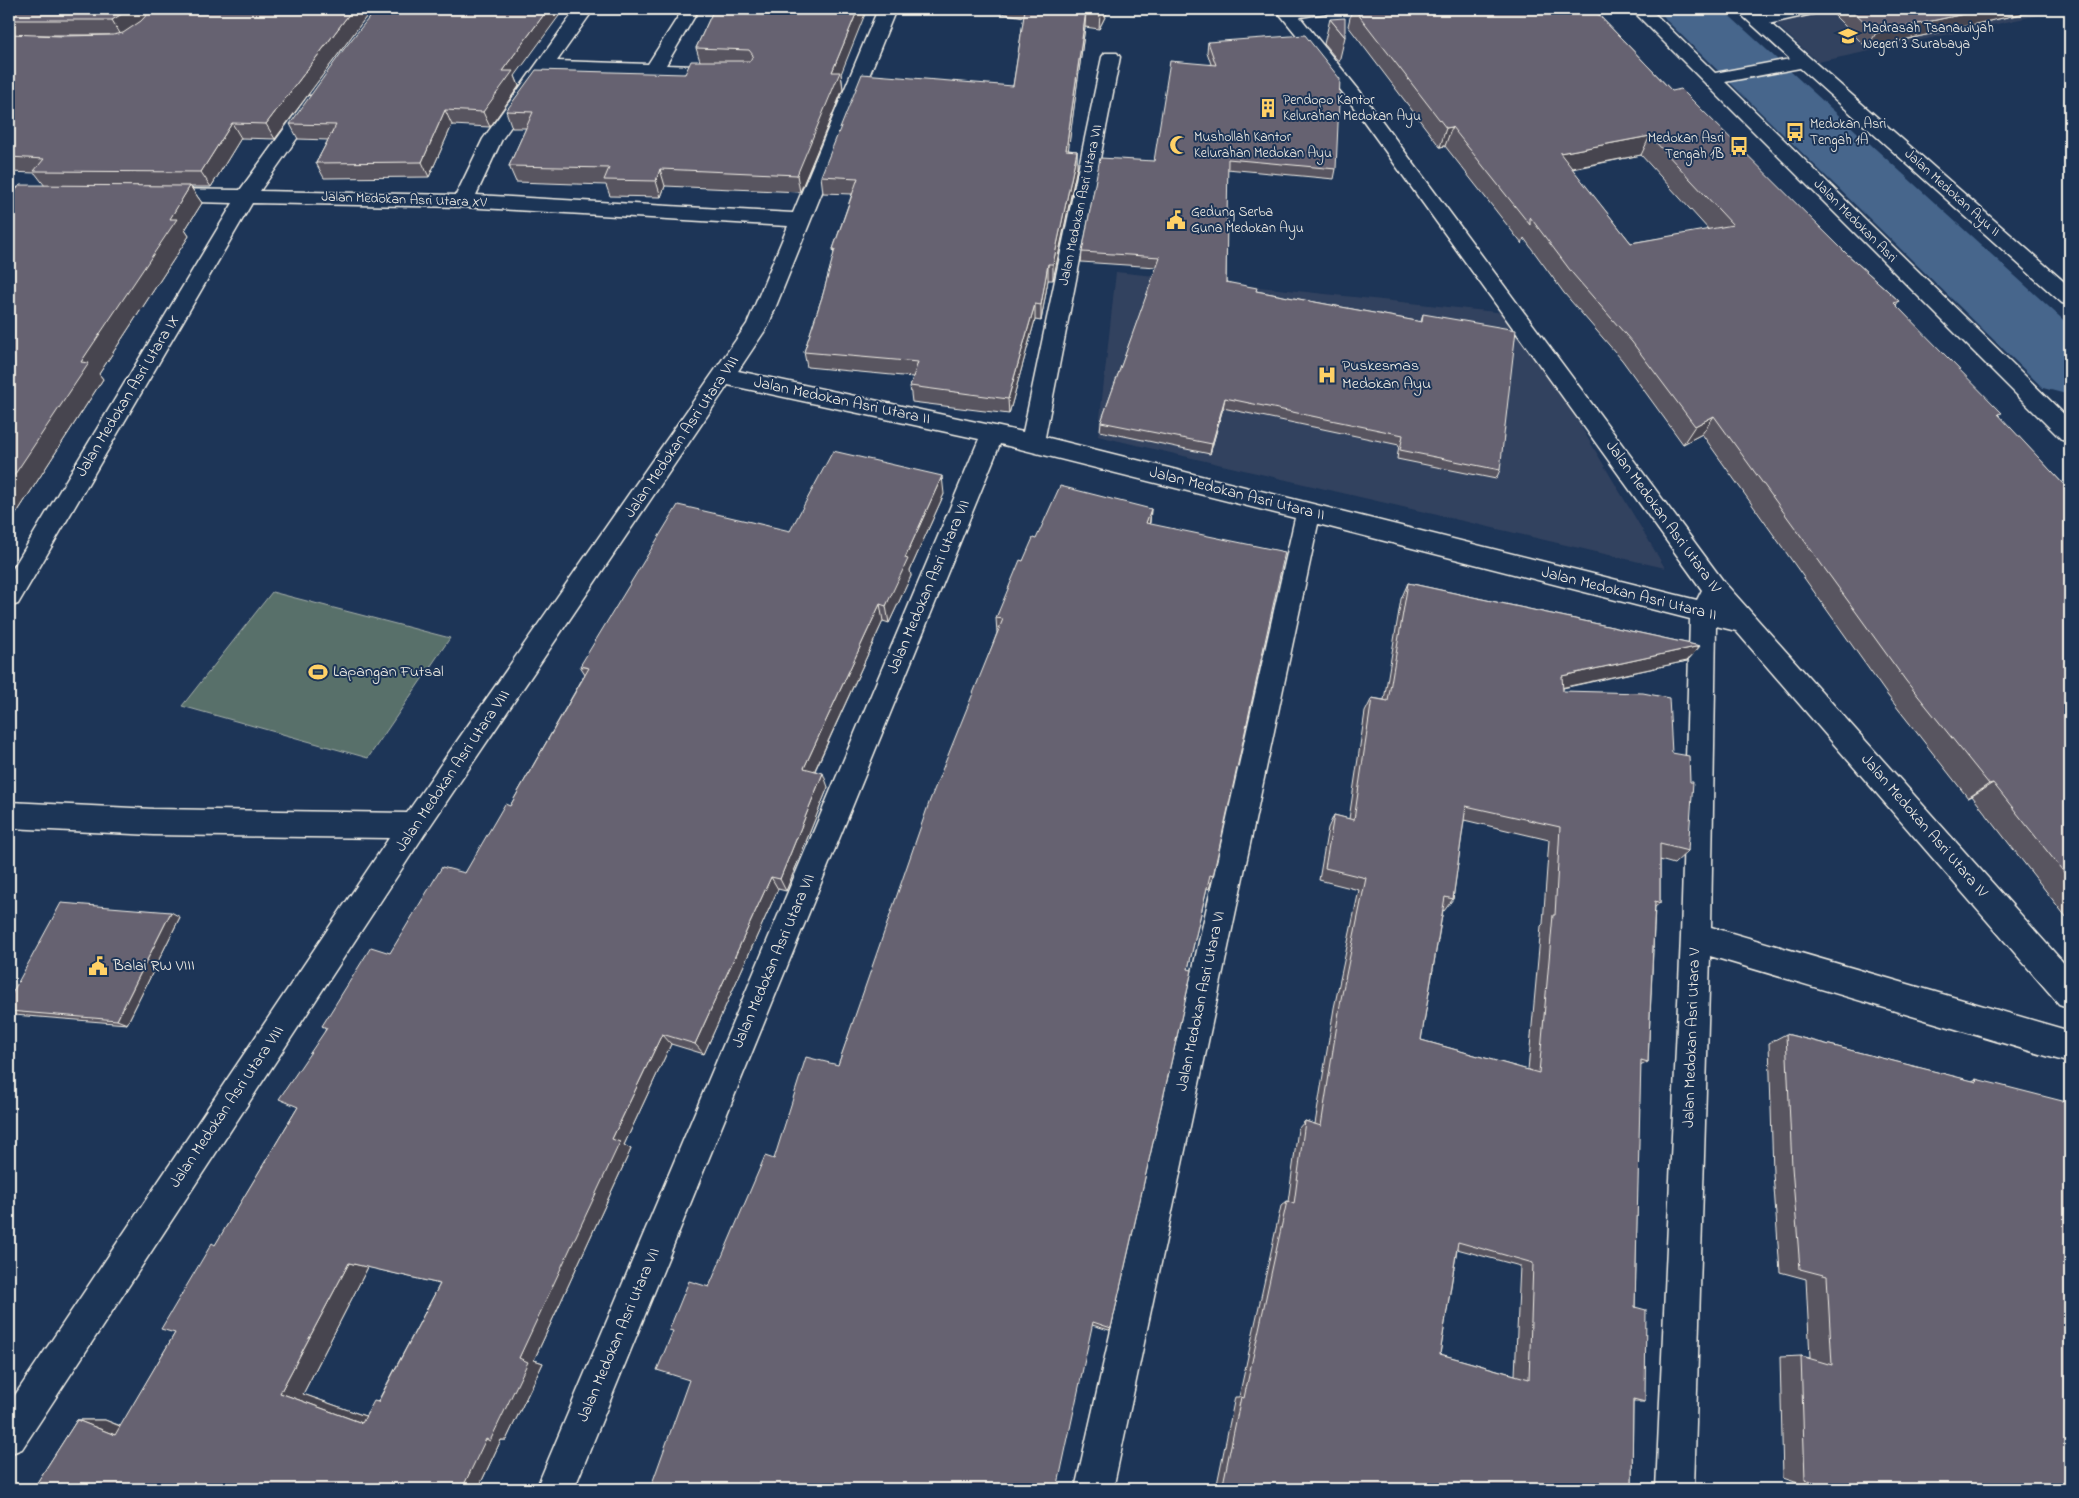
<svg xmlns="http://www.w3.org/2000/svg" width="2079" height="1498" viewBox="0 0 2079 1498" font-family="'Indie Flower',sans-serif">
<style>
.built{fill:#33425f}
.green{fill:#586f6b;stroke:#a6b0aa}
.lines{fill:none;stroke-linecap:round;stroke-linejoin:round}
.river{fill:#46668c;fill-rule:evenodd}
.service-casing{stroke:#f4f1e8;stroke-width:3}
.minor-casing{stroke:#f4f1e8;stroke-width:3}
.service{fill:#1d3557;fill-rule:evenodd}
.minor{fill:#1d3557;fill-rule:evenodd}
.wall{fill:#585461;stroke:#f4f1e8;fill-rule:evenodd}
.shaded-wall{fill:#47454f;stroke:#f4f1e8}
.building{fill:#666271;stroke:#f4f1e8;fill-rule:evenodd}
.labels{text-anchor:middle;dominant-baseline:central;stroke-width:4;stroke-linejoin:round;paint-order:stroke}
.far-poi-label{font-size:14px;fill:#f4f1e8;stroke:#1d3557;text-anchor:start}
.far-street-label{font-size:14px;fill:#f4f1e8;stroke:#1d3557}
.poi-label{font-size:16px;fill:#f4f1e8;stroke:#1d3557;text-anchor:start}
.street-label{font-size:16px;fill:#f4f1e8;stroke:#1d3557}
</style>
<rect width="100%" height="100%" fill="#1d3557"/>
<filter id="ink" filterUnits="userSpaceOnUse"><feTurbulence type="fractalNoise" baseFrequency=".02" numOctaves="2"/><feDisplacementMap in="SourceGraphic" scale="10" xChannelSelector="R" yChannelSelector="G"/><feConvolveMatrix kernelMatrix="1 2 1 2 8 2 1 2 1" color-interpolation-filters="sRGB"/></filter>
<g filter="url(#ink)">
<!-- built -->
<path class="built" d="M1783 9H2067L1818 62 1760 10Z
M1116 272 1514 314 1665 568 1098 436Z"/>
<!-- green -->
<path class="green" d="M272 592 450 638 368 758 182 706Z"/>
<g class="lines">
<!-- river -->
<path class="river" d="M1659 9H1722L2070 326V395L2043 388 1667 21Z"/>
<!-- service casing -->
<g class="service-casing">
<path id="service" d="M1790 9H1820L1817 13 1759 26 1753 25 1750 21 1753 17Z"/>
</g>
<!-- minor casing -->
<g class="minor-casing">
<path id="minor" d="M576 9H594L557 61 648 64 683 9H699L666 65 725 67 731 68 734 72 731 76 725 77 550 72 502 139 476 195 793 213 878 9H896L768 326 738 371 1023 432 1102 57 1105 53H1117L1120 57 1045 437 1697 600 1702 590 1347 98 1279 13 1284 9H1328L1326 13 1300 17 1359 90 1724 582 2070 970V1008L2059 1004 1736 631 1716 626 1711 927 2070 1031V1063L1710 956 1694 1489H1656L1681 937 1690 619 1318 524 1113 1489H1075L1295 518 1000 444 574 1489H536L979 439 728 385 424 835 22 1449 9 1454V1404L389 838 153 835 9 828V802L153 809 407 813 747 324 788 226 463 207 252 203 18 604 9 607V575L233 203 158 201 151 199 148 195 151 191 158 189 240 190 308 96H322L324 100 260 191 456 195 483 139Z
M1631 9H1650L1715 73 1790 59 1735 9H1754L2070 287V305L2062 303 1800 68 1725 82 2070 420V442L2062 440Z
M9 188 57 190 60 194 57 198 9 200Z"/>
</g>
<!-- service -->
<use href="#service" class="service"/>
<!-- minor -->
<use href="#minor" class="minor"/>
</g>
<!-- wall -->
<path class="wall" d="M9 9H152L140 22 372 9 275 139 241 138 211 187H191L202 203 185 230 189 236 99 374 103 379 9 525 45 186 35 173 9 172ZM37 35H110L62 36Z
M714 9 841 74 843 89 800 192 665 186 661 197 610 196 606 185 516 182 509 166 526 128H512L506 111 685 74 700 61 696 48Z
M977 9H1109L1099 29 1085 27 1068 150 1077 151V167L1053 280H1048L1041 321 1035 320 1009 414 912 402 910 386 913 377 807 367 804 352 823 294 834 254 833 249 852 194 823 193 821 176 1013 86 1024 17Z
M1352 9H1593L1672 91 1847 254 1899 301 1896 305 1999 416 2065 486 2070 485V922L1972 796 1968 798 1888 696 1702 434 1683 444 1622 360 1564 293 1524 238 1522 244 1445 146 1440 147 1348 26ZM1641 155 1709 230 1631 243 1572 169Z
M1828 9H2039V10L1867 48Z
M1330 19 1345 37 1339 62 1324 44Z
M1208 42 1336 169 1334 179 1227 169 1226 282 1256 291 1421 322 1423 314 1500 470 1496 479 1397 459 1399 445 1223 408 1210 454 1100 431 1101 422 1157 267 1081 262 1082 252 1154 161 1211 64 1207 52Z
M515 76 519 86 490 127 452 125 429 177 324 178 316 163 328 140 298 139 290 124Z
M944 494 910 570 911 576 889 623 883 621 815 771 828 787 786 891 778 889 704 1054 671 1044 624 1145 631 1149 534 1360 543 1363 506 1440H501L478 1489H33L77 1420H105L121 1426 175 1333 216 1244 298 1107 326 1028 322 1026 465 873 510 806 585 674 580 666 790 531ZM368 1267 440 1284 378 1401 365 1416 303 1394Z
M1151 509 1150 524 1213 876 1209 889 1207 888 1188 969 1111 1328 1109 1330 1092 1325 689 1380 709 1287 774 1159 838 1065 997 633 996 618 1023 561 1036 539Z
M1408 583 1700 646 1687 661 1563 688V691L1672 753 1688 851 1674 864 1660 860V903L1655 907 1648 1062 1640 1066 1635 1307 1645 1402H1633L1632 1486 1642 1489H1216L1235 1397H1239L1281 1206 1287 1201 1288 1202 1298 1129 1305 1121 1315 1124 1334 1008 1359 890 1319 880 1328 828 1334 815 1349 819 1365 712 1372 698 1384 700 1401 599ZM1464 820 1549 840 1543 924 1541 926 1528 1070 1421 1040 1443 910 1444 911 1453 899ZM1457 1249 1520 1266 1515 1375 1440 1354Z
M180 917 127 1024 14 1015 9 1013V999Z
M1786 1034 1972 1081 1976 1079 2070 1489H1813V1488L1783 1478 1780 1357 1801 1356 1810 1358 1806 1279 1780 1272 1773 1173 1769 1043Z"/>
<!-- shaded-wall -->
<path class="shaded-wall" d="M129 9H152L137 26 121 35 112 20Z
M353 9H372L275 139 266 124Z
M548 9H564L515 76 519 86 490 127 483 112 502 71Z
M858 9H867L841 74 843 89 800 192 797 175 832 72Z
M1102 9H1109L1099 29 1100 13Z
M1987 9H2039V10L1867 48 1876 33Z
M1086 11 1085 27 1066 167V150Z
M445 110 452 125 429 177 422 162Z
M232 123 241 138 211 187 201 172Z
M1452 127 1445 146 1440 147 1446 128Z
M1650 136 1641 155 1552 172 1560 153Z
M1077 151V167L1053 280V264Z
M660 169 665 186 661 197 656 181Z
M190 186 202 203 185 230 189 236 99 374 103 379 9 525V483L81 362Z
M1048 264V280L1041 321V305Z
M1035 304V320L1009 414 1008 399Z
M1225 398 1223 408 1210 454 1212 444Z
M1714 416 1702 434 1683 444 1695 426Z
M942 476 944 494 910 570 911 576 889 623 886 606 905 558Z
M1151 509 1149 527 1146 523Z
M880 604 883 621 809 783 804 768Z
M1700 646 1687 661 1551 690 1562 676Z
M823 773 828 787 786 891 780 879Z
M1993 783 1972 796 1968 798 1989 784Z
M771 877 778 889 704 1054 695 1044Z
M171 912 180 917 127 1024 117 1020Z
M662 1034 671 1044 624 1145 631 1149 534 1360 543 1363 506 1440H501L478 1489H462L519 1358 612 1139Z
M349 1263 368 1267 303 1394 382 1422 362 1423 280 1393Z
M77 1420H105L142 1435H115Z"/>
<!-- building -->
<path class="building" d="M9 9H129L127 11 112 20H9Z
M152 9H353L266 124 232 123 201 172 34 171 44 159 9 157V34L62 36 113 35 123 33 141 21Z
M376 9H548L502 71H513L483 112 445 110 422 162 316 163 336 125 290 124 344 49Z
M714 9H858L832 72H840L797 175 660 169 656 181 604 180 609 168 509 166 533 112 506 111 536 70 685 74 691 61H750L753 55 749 50 696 48Z
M1025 9H1102L1100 13 1086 11 1066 150 1077 151 1053 264H1048L1041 305 1035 304 1008 399 910 386 918 362 804 352 823 294 835 249H833L858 178 821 176 862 74 1013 86Z
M1354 9H1593L1672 91 1681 89 1847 254 1899 301 1894 303 2002 413 1998 414 2065 486 2070 485V880L1993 783 1989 784 1906 681 1714 416 1695 426 1632 342 1573 274 1530 217V225L1452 127 1446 128ZM1650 136 1733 225 1631 243 1560 153Z
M1851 9H1987L1876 33Z
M1345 18V37L1330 19Z
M1305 35 1340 79 1336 169 1228 159 1226 282 1257 288 1256 291 1422 322 1423 314 1516 330 1500 470 1400 450 1403 435 1225 398 1212 444 1101 422 1160 257 1082 252 1100 158 1154 161 1170 61 1216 65 1208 42Z
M20 185 190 186 170 219H177L81 362 89 363 9 483V199Z
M833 451 942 476 905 558 908 559 886 606 880 604 804 768 823 773 780 879 771 877 695 1044 662 1034 612 1139 620 1142 519 1358 528 1362 490 1441 486 1439 462 1489H33L77 1420 115 1435 175 1333 161 1329 212 1243 215 1245 298 1107 279 1099 327 1028 322 1026 371 947 390 953 442 867 465 873 505 804 510 806 589 668 580 666 678 505 790 531ZM349 1263 440 1284 378 1402 374 1401 362 1423 280 1393Z
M1060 486 1151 509 1146 523 1285 552 1213 876 1210 875 1188 969 1192 970 1111 1328 1093 1322 1057 1489H650L689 1380 657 1370 673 1331 669 1330 689 1281 709 1287 765 1156 774 1159 806 1057 838 1065 930 800 1003 619 996 618 1020 560 1023 561 1033 538 1036 539Z
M1408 583 1700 646 1562 676 1563 691 1643 693 1669 698 1672 753 1689 756 1690 782H1693L1688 851 1660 844V903L1655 901 1648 1062 1641 1060 1635 1307 1646 1310 1645 1402 1633 1399 1632 1486 1642 1489H1222L1241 1397 1244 1398 1287 1201 1294 1204 1305 1121 1321 1126 1341 999 1366 878 1325 868 1334 815 1354 820 1372 698 1388 701ZM1466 806 1560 827 1555 915H1553L1539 1073 1421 1040 1445 897 1453 899ZM1458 1242 1533 1263 1529 1379 1440 1354Z
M61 903 171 912 117 1020 9 1011V999Z
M1786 1034 1977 1082 1976 1079 2070 1103V1489H1834L1805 1480 1801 1356 1832 1365 1827 1276 1800 1269 1792 1167Z"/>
</g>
<!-- icons -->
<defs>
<g id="school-bare" transform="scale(1.5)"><path d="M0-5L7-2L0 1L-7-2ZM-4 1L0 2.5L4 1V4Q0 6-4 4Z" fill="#ffd166" stroke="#1d3557" stroke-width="2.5" paint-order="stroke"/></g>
<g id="building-bare" transform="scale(1.5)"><path d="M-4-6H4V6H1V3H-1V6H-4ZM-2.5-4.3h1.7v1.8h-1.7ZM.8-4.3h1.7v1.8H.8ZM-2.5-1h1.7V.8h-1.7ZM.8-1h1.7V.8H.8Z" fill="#ffd166" stroke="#1d3557" stroke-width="2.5" paint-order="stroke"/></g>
<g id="bus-bare" transform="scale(1.5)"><path d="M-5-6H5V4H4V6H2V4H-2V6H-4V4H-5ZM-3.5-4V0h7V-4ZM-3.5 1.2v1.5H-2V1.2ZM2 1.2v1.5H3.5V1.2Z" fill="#ffd166" stroke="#1d3557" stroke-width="2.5" paint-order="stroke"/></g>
<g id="mosque-bare" transform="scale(1.5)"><path d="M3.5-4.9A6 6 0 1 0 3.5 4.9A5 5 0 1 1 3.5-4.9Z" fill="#ffd166" stroke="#1d3557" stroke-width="2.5" paint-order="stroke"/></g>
<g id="civic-bare" transform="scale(1.5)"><path d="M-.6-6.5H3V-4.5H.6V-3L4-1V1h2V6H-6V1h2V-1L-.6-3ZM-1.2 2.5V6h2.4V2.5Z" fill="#ffd166" stroke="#1d3557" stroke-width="2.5" paint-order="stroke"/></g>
<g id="hospital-bare" transform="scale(1.5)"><path d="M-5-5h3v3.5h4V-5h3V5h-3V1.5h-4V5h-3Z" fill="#ffd166" stroke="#1d3557" stroke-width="2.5" paint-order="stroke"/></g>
<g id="stadium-bare" transform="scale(1.5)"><path d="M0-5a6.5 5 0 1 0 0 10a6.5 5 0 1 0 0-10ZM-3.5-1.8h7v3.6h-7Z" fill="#ffd166" stroke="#1d3557" stroke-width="2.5" paint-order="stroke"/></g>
</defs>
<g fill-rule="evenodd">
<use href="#school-bare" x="1848" y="36"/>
<use href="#building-bare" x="1268" y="108"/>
<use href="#bus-bare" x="1795" y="132"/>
<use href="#mosque-bare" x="1179" y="145"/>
<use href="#bus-bare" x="1739" y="146"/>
<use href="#civic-bare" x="1176" y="220"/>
<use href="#hospital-bare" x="1327" y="375"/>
<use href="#stadium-bare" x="318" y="672"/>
<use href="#civic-bare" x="98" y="966"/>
</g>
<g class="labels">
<!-- far-poi labels -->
<g class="far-poi-label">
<text x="1863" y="28">Madrasah Tsanawiyah<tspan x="1863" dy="16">Negeri 3 Surabaya</tspan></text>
<text x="1283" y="100">Pendopo Kantor<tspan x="1283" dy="16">Kelurahan Medokan Ayu</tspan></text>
<text x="1810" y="124">Medokan Asri<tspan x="1810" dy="16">Tengah 1A</tspan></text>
<text x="1194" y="137">Mushollah Kantor<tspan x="1194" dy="16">Kelurahan Medokan Ayu</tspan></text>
<text x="1724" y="138" text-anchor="end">Medokan Asri<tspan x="1724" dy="16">Tengah 1B</tspan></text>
<text x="1191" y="212">Gedung Serba<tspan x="1191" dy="16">Guna Medokan Ayu</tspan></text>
</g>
<!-- far-street labels -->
<g class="far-street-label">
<text transform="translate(1952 193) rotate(42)">Jalan Medokan Ayu II</text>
<text transform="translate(404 200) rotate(2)">Jalan Medokan Asri Utara XV</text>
<text transform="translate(1081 205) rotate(-78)">Jalan Medokan Asri Utara VII</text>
<text transform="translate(1855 221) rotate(45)">Jalan Medokan Asri</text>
</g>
<!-- poi labels -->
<g class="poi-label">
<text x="1342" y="366">Puskesmas<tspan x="1342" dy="18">Medokan Ayu</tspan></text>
<text x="333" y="672">Lapangan Futsal</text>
<text x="113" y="966">Balai RW VIII</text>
</g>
<!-- street labels -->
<g class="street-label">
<text transform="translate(128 396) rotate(-59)">Jalan Medokan Asri Utara IX</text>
<text transform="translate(842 401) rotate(12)">Jalan Medokan Asri Utara II</text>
<text transform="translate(682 437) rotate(-56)">Jalan Medokan Asri Utara VIII</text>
<text transform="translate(1237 494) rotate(14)">Jalan Medokan Asri Utara II</text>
<text transform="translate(1663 517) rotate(54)">Jalan Medokan Asri Utara IV</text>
<text transform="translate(929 587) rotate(-67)">Jalan Medokan Asri Utara VII</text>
<text transform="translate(1629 594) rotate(14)">Jalan Medokan Asri Utara II</text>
<text transform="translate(453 771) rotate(-56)">Jalan Medokan Asri Utara VIII</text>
<text transform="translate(1924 826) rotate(49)">Jalan Medokan Asri Utara IV</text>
<text transform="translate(774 961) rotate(-67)">Jalan Medokan Asri Utara VII</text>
<text transform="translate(1201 1001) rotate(-78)">Jalan Medokan Asri Utara VI</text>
<text transform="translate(1692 1038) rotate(-88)">Jalan Medokan Asri Utara V</text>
<text transform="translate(227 1107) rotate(-56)">Jalan Medokan Asri Utara VIII</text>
<text transform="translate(619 1335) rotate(-67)">Jalan Medokan Asri Utara VII</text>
</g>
</g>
<!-- margin -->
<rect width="2079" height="1498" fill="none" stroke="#1d3557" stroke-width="30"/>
<rect x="15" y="15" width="2049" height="1468" fill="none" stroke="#f4f1e8" stroke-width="2" filter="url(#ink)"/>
</svg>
